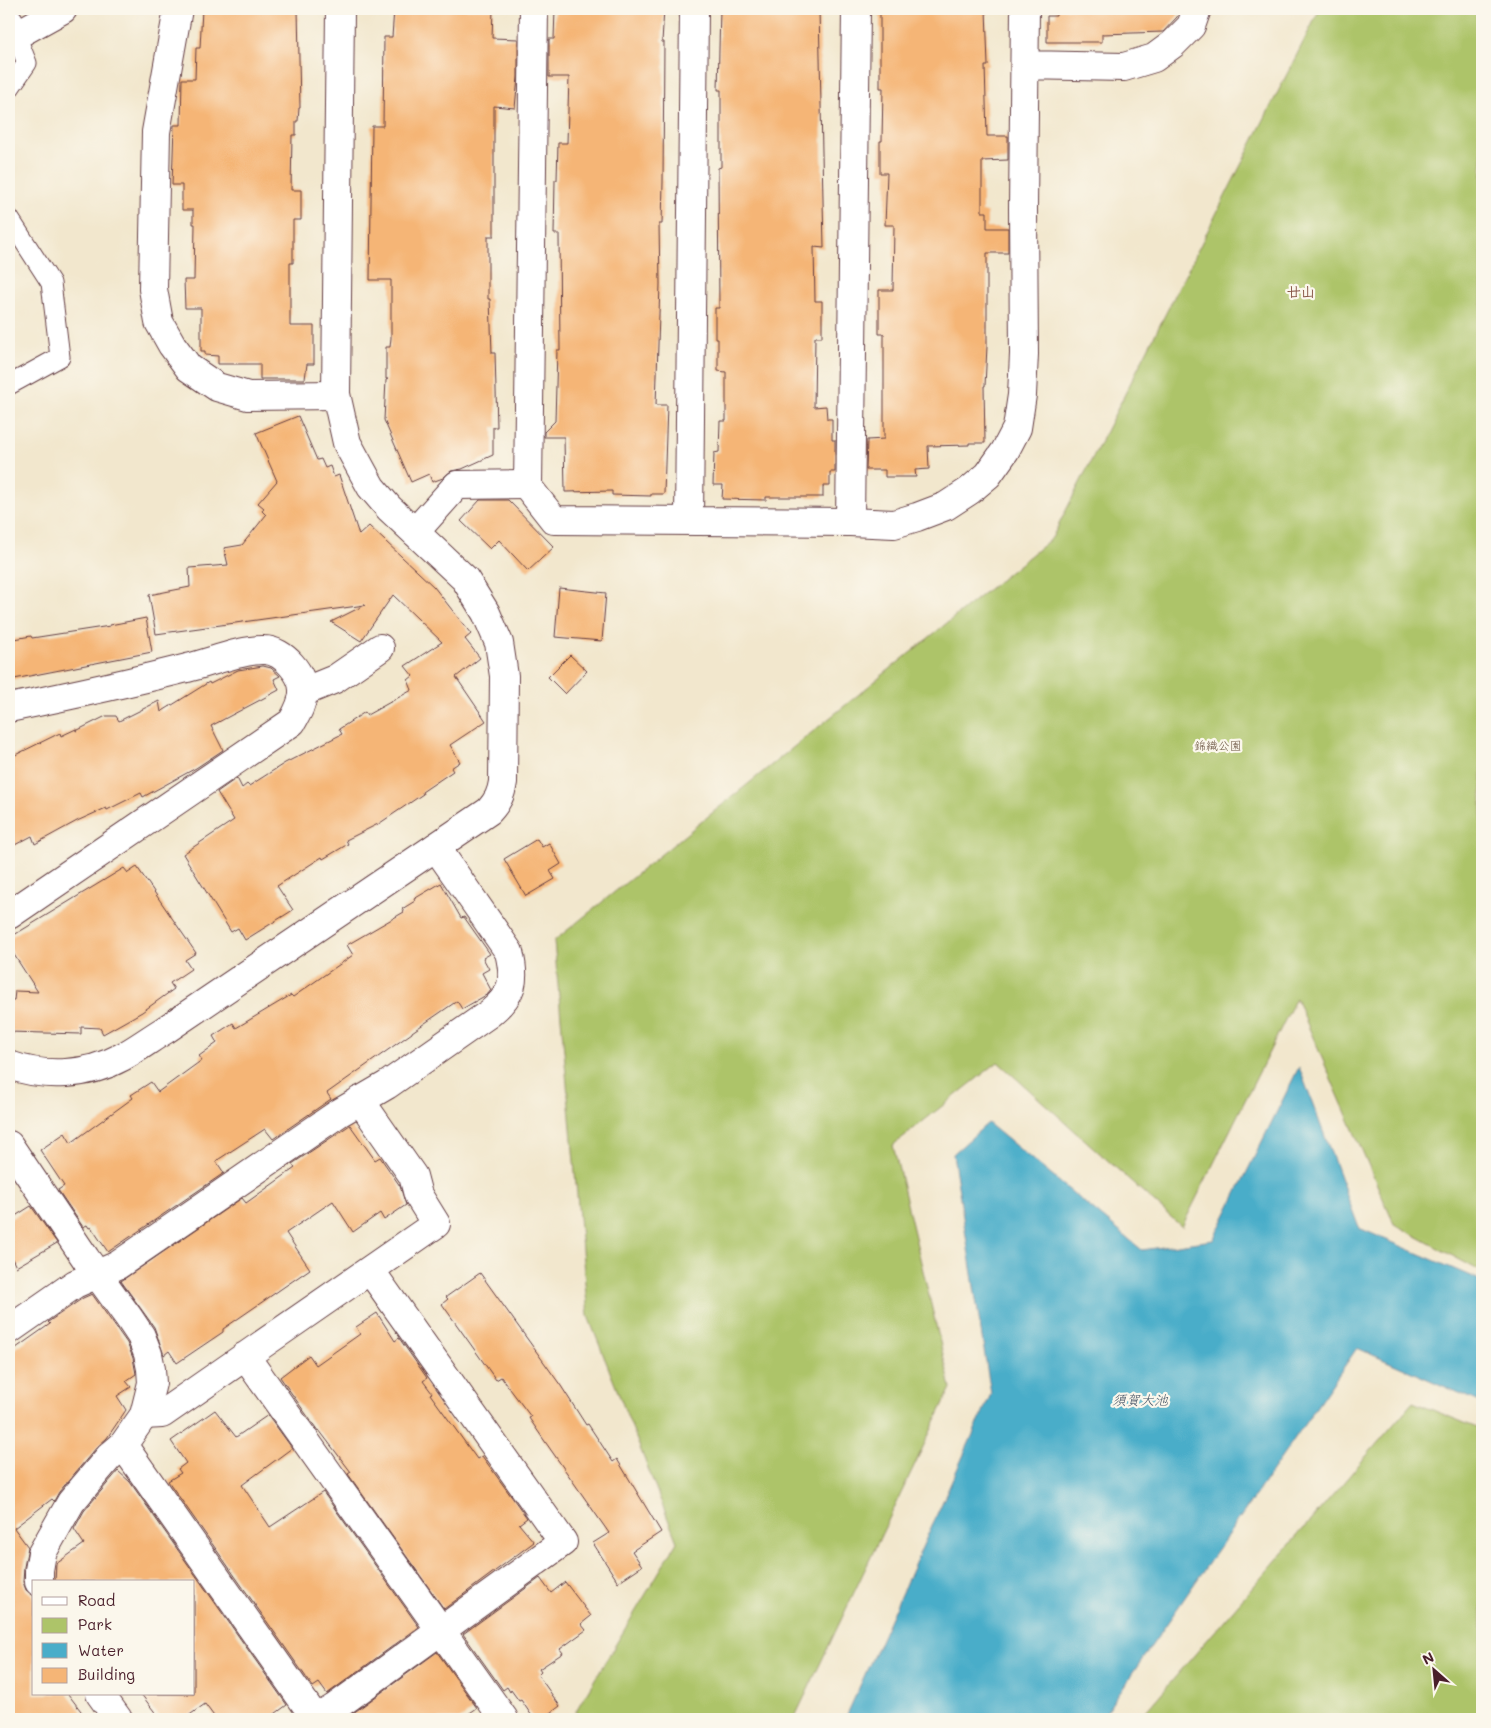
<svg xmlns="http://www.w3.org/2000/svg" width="1491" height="1728" viewBox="0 0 1491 1728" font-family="Mali,'Klee One',sans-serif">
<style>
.green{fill:#adc469;stroke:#7c724a}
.water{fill:#4aadc9;stroke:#4a667a}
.building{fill:#f5b576}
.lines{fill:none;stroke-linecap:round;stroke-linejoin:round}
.service-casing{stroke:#633d43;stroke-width:21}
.pedestrian-casing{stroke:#633d43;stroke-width:30}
.minor-casing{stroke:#633d43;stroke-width:30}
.tertiary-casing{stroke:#633d43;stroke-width:30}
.service{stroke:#fff;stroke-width:19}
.pedestrian{stroke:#fff;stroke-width:28}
.minor{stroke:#fff;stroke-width:28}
.tertiary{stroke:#fff;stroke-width:28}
.labels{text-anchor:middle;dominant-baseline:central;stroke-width:4.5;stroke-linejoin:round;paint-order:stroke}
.park-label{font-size:12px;fill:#68513e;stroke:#fbf7ec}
.neighbourhood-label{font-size:14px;font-weight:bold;fill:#865445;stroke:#fbf7ec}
.water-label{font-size:14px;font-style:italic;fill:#4a586a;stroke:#fbf7ec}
</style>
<rect width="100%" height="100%" fill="#fbf7ec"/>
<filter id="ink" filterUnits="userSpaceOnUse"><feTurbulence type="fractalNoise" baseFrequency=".02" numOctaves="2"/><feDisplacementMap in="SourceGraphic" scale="10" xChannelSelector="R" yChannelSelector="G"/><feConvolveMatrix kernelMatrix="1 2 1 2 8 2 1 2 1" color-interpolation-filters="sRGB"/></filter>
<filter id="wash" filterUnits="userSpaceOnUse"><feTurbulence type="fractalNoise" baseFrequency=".0096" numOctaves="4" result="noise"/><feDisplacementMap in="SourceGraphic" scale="20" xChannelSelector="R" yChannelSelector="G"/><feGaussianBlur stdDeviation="1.12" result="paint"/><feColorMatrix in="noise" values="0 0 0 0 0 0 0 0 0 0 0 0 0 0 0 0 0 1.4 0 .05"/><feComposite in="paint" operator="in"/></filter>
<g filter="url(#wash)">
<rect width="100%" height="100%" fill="#f2e7cd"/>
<!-- green -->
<path class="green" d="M1320 9H1482V1272L1394 1224 1296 998 1182 1227 998 1062 893 1145 951 1388 794 1719H571L677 1542 588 1316 554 941 1052 538Z
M1413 1402 1482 1430V1719H1139Z"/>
<!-- water -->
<path class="water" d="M1299 1067 1359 1228 1482 1281V1403L1357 1348 1108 1709 1103 1719H845L991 1394 953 1154 988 1123 1142 1250 1213 1240Z"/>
<g id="blocks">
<!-- building -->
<path class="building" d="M202 9H298L300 108H299L298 121H296V135H292L291 190H301V220H293V263H290V326H314V364H307L305 379H260V364H218V356L205 355V351H201V308H185L184 280H194L195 224H193V210H182V185H172L174 125H181L182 79H195L196 48H200Z
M394 9H493L492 38 518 39V77L515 108 494 106V236H488V299H490L492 353H495L497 427H493V455L462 469 451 471 443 478 432 482 429 474 411 482 384 420 386 380 388 379H386V347H390L391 338V280H370L372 126H383L384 37H392Z
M555 9H664L662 42H664L663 182 662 224H659L660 284 656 405H667L664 494H651V496L612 495V491L565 492 564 437H544V432L555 421 557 350H560L559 234H554L555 180H557L558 143H567L569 77H549V39H554Z
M720 9H819L824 248 814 247 815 301H822V337H815L814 407 826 406 827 419H832V440H835V472H830V486H823V497H766V500L722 499 723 485H713L714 453 719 452 720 421H726V372L718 371V339H715V308H719L718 168 721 167V90H718Z
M880 9H986L988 66H985L987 136H1008V160L982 161V212H987V228H1008V253H987V346L985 386H984L985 443H969V445L928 446 929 469 915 470 916 477H885V470H866L867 440 884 439V334H879V290H893L894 225H885L887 173H880V141H882L883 88H880Z
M1056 9H1181L1177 17 1163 32 1102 34V42H1047V16H1056Z
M298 416 317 460 321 459 325 468 330 466 334 477 339 475 359 535 369 526 434 587 471 634 465 639 480 658 456 677 486 721 450 745 460 762 451 768 453 771 422 792 423 794 380 823 346 840 348 844 323 859 322 857 277 886 293 910 245 940 238 928 231 932 183 854 234 820 217 792 237 778 242 788 247 784 249 786 285 763 342 734 339 729 365 712 367 715 412 690 408 680 413 676 405 666 442 642 393 595 361 641 331 622 365 605 156 634 149 595 190 587 189 568 228 565 224 548 242 545 266 515 262 511 264 508 258 503 277 481 256 433Z
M480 500H508L554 547 528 571 499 540 490 549 461 521Z
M559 588 606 593 602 641 555 637Z
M146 618 152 652 9 680V640L31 636 32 638 110 626V625Z
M570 655 587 671 565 694 548 677Z
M263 666 271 668 280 676 274 679 279 690 211 726 223 750 196 768 143 797 141 793 107 810 106 808 77 821 35 844 32 836 9 848V758L60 733 61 736 76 729V731L106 716H116L119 721 159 701 161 712 209 682 210 684 238 670Z
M537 839 542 847 549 843 561 864 550 871 555 879 526 896 504 859Z
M137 867 196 953 185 960 191 969 170 983 174 989 142 1012 103 1034 100 1028 81 1027V1034L9 1032V1008H11V1000H14L15 991 38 992 9 947V938L124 868 128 873Z
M441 883 461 918 464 917 490 954 483 958 489 969 482 973 491 990 488 994 462 1009 457 1001 412 1032V1033L327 1093 331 1099 273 1139 265 1129 216 1161 224 1173 108 1252 91 1227 89 1228 87 1225 83 1227 58 1190 64 1186 40 1150 65 1133 71 1143 133 1098 131 1095 151 1082 158 1092 202 1060 199 1056 217 1043 213 1036 233 1023 236 1028 291 995 293 997 353 955 347 945 404 912 402 909 415 901 414 899Z
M350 1125 375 1160 380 1157 400 1186 406 1205 384 1220 380 1213 353 1232 333 1201 286 1233 310 1269 223 1329V1332L177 1363 169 1351 164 1355 154 1327 121 1281 242 1198 246 1203 295 1168 292 1164Z
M31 1206 57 1243 16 1267 9 1252V1220Z
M480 1273 561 1386 586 1425 588 1424 613 1462 617 1459 661 1532 632 1551 642 1566 618 1582 593 1543 609 1533 546 1443 529 1418 531 1417 501 1377 496 1380 442 1304 448 1299 446 1297Z
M92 1294 127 1343 133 1358 136 1374 126 1381 131 1387 117 1396 126 1410 107 1438 97 1447 59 1492 54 1501 52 1499 14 1528 28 1547 24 1567 23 1582 26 1590 34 1596V1694H68L87 1719H9V1353L50 1324 48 1322 83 1298Z
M377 1313 395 1341 399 1338 427 1378 423 1381 432 1393 430 1394 477 1459 482 1456 527 1518 519 1524 534 1542 444 1609 348 1474 351 1472 319 1430 318 1431 280 1377 309 1355 316 1365 360 1334 356 1327Z
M215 1410 236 1437 268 1415 292 1448 242 1485 270 1527 323 1492 419 1627 327 1694 319 1683 313 1687 168 1481 181 1473 178 1469 186 1463 171 1441Z
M118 1471 130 1482 287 1705 268 1719H216L205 1704 184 1719H160L141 1694H194V1582H55L56 1564 84 1544 74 1529 84 1511Z
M540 1578 551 1593 565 1582 591 1616 581 1624 586 1630 560 1649 563 1653 539 1669 541 1672 538 1675 560 1706 543 1719H534L521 1700 519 1701 511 1690 510 1692 507 1687 503 1690 463 1634Z
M437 1652 477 1708 461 1719H345Z"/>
</g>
</g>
<g filter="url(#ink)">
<use href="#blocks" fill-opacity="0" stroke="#633d43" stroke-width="1"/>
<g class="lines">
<!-- service casing -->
<g class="service-casing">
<path id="service" d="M9 89 27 63 16 35
M9 218 51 283 60 357 9 385"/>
</g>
<!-- pedestrian casing -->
<g class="pedestrian-casing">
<path id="pedestrian" d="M415 532 457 485 528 484"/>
</g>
<!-- minor casing -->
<g class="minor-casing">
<path id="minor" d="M178 9 156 132 153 289 159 322 172 345 189 368 217 387 248 396 336 395
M534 9 528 487 554 520 850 522 894 524 917 517 946 506 969 491 988 475 1005 451 1017 428 1022 395 1024 354 1023 208 1025 9
M16 35 63 9
M1025 65 1124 67 1154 58 1173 44 1191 26 1197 9
M689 521 694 9
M850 522 856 9
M303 692 335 679 380 648
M9 708C68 696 128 683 187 668 209 663 242 649 264 650 283 650 305 675 303 694 302 705 297 713 292 722L9 915
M9 1330 75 1284 118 1265 339 1113 387 1085 490 1013C513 994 516 981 509 952L436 847
M245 1356 504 1719
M144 1415 162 1414 436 1224 418 1195 413 1176 360 1100
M123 1445 316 1719
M316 1719 334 1708 563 1542 370 1270"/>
</g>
<!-- tertiary casing -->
<g class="tertiary-casing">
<path id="tertiary" d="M9 21 16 35 9 39
M9 1065C45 1078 87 1076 122 1057 137 1049 150 1039 165 1030L489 811C498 801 501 794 503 782L504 676 499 643 486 613 465 579 389 508 371 487 347 443 336 394 340 9
M9 1145 86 1259 129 1318 141 1336 148 1354 151 1369 152 1383 144 1415 123 1445 109 1457 71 1502 42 1553 39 1570V1582
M100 1694 118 1719"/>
</g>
<!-- service -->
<use href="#service" class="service"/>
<!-- pedestrian -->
<use href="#pedestrian" class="pedestrian"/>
<!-- minor -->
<use href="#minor" class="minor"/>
<!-- tertiary -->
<use href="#tertiary" class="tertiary"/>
</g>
</g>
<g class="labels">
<!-- park labels -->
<g class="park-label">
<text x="1218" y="745">錦織公園</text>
</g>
<!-- neighbourhood labels -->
<g class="neighbourhood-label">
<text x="1301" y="291">廿山</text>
</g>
<!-- water labels -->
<g class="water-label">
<text x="1140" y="1399">須賀大池</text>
</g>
</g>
<!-- margin -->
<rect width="1491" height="1728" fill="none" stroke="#fbf7ec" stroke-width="30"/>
<!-- legend -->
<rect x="32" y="1580" width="162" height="115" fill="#fbf7ec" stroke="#b4a19f"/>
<rect x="42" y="1597" width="25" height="8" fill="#ffffff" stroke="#b4a19f"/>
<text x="78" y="1606" font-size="15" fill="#4a1f2b">Road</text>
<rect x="42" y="1618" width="25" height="15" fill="#adc469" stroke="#b4a19f"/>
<text x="78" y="1630" font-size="15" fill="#4a1f2b">Park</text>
<rect x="42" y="1643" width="25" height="15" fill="#4aadc9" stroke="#b4a19f"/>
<text x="78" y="1656" font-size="15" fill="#4a1f2b">Water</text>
<rect x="42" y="1668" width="25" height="15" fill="#f5b576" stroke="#b4a19f"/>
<text x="78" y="1680" font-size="15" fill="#4a1f2b">Building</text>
<!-- north arrow -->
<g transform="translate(1434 1670) rotate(333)" stroke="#fbf7ec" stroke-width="4" paint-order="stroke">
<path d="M0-4L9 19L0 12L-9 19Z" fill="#4a1f2b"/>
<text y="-8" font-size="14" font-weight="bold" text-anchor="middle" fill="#4a1f2b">N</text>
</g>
</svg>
